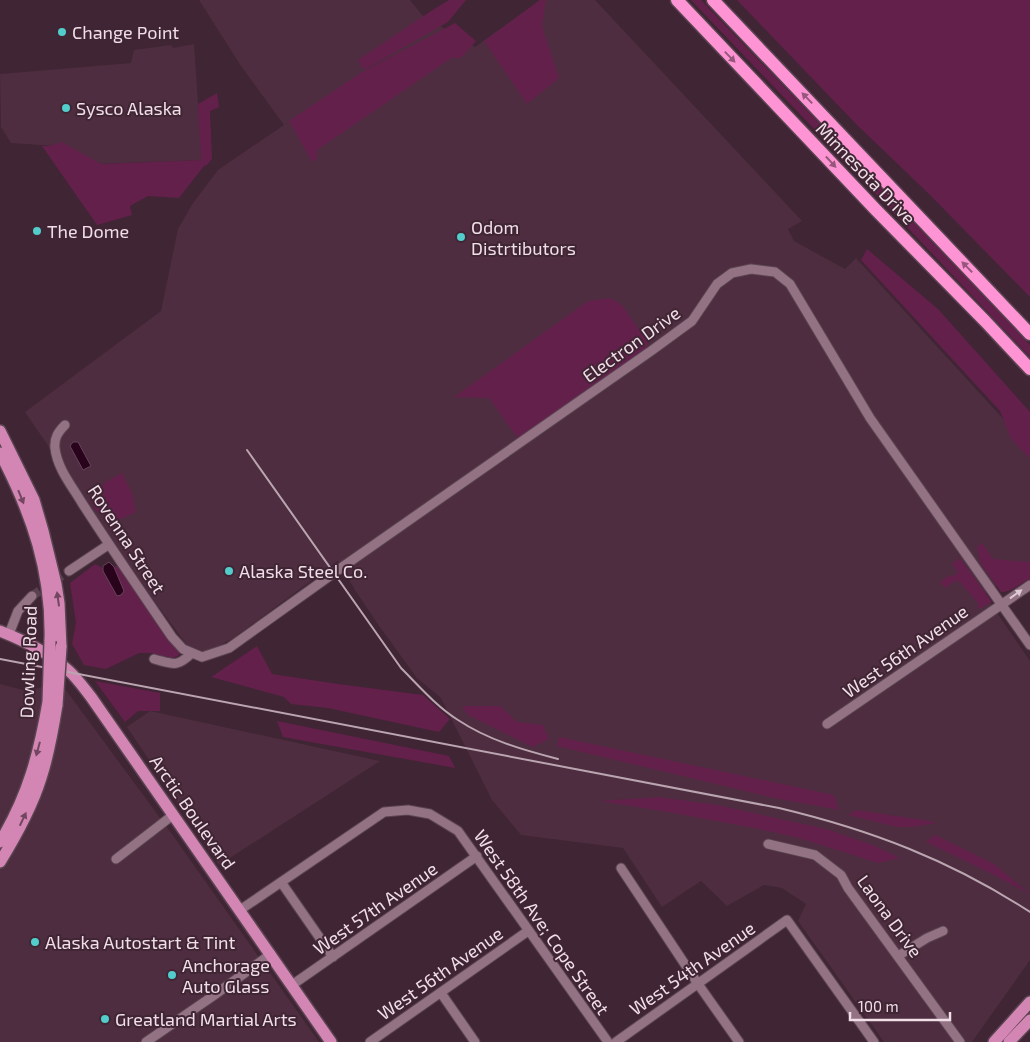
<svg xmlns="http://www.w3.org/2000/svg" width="1030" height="1042" viewBox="0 0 1030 1042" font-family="'Exo 2',sans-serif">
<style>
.built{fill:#4d2d3f}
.green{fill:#63204b}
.water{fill:#29021c;stroke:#654459}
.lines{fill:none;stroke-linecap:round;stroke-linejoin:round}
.minor-tunnel{stroke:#5b414f;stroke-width:9;stroke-dasharray:9 4.5;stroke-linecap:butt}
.minor-casing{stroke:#5a4451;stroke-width:11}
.major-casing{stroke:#5a4451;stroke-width:14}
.highway-casing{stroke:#5a4451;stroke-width:15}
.minor{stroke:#927283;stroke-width:9}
.major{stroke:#d386b3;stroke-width:11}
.highway{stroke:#fe94d3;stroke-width:12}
.rail{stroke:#baa5b0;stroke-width:2}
.major-bridge-casing{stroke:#5a4451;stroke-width:14;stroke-linecap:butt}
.major-bridge{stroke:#d386b3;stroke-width:11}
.oneway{fill:#96577c}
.oneway2{fill:#734760}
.oneway3{fill:#dec9d4}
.poi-dot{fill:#52cdcc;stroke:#402534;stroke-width:2}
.labels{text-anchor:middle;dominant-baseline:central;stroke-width:4;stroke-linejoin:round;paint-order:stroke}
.poi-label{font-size:18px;fill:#f1dfe8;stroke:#402534;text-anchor:start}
.street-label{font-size:18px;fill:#f1dfe8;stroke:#402534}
</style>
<rect width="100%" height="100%" fill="#402534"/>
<!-- built -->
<path class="built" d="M199 0H410L422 15 475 47 540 0H595L802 221 788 229 794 241 845 269 856 258 1030 448V564L984 594 1030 661V960L972 1042H884L798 921 806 904 782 888 764 885 727 906 701 881 662 907 623 848 521 835 492 800 441 698 417 678 379 626 355 590 338 561 232 639 208 651H196L187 645 155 602 25 412 161 311 178 229 193 203 218 170 284 125 241 66Z
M194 44 202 160 99 164 55 146 11 143 1 127 0 74 131 63 134 50 171 45 173 48Z
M60 682 169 830 319 1042H0V684L27 691Z
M150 711 380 761 219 865 127 727Z"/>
<!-- green -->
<path class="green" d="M449 0H466L448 22 364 70 358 60 431 11Z
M540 0H546L542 26 559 78 527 104 484 41Z
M691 0H701L845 150 839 155Z
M737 0H1030V297L930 195 857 125Z
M455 23 476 41 463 56 456 59 453 57 317 150V159L312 162 303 146 289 121 362 72Z
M217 93 219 107 210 111 212 159 207 165 204 166 179 198 148 196 130 206 132 215 97 225 42 146H49L62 142 101 164 201 160 198 104Z
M877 184 1030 345V357L871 189Z
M867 249 938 309 1030 412V459L1011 439 1000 411 861 260Z
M610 298 622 305 648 343 643 354 519 439 511 429 489 398 454 397 588 301Z
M122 473 132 493 136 512 114 522 95 510 91 501 104 483Z
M982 543 993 559 1028 562 1030 561V579C1020 583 1012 592 1001 592L981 564 977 547Z
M960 558 992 602 979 609 977 607 979 605 968 591H967L960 582 959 583 957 580 945 588 940 582 950 575 951 577 958 573 952 564Z
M95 564 101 567 117 596 124 591 114 567 118 565 168 640 175 644 181 652 179 655 173 658 151 653H139L106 669 84 665 72 644 76 623 70 583Z
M257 646 272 674 338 684 423 695 450 719 439 732 328 708 291 704 284 697 211 677Z
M95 681 160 693V711H138L125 722Z
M462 706H500L517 722 543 725 549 739 533 747 468 715Z
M277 721 449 756 455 768 283 737Z
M559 737 834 795 839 810 774 798 557 746Z
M659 797 717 805 826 829 873 845 900 858 878 863 799 838 759 829 668 812 600 801Z
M856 810 930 821 936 823 913 827H897L848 815Z
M935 835 994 864 1030 894 988 872 926 842Z"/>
<!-- water -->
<path class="water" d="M73 442H78L91 466 83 470 70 446Z
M109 562 114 567 124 591 121 595 117 596 103 571V566Z"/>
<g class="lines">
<!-- minor-tunnel -->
<path class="minor-tunnel" d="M32 596 69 571"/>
<!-- minor casing -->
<g class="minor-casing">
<path id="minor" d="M65 425C58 432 54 438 55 448 57 468 72 486 82 503 111 548 142 593 172 637L183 649 202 657 229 648 338 570 651 351 692 321 717 284 732 273 751 269 775 272 790 284 870 418 1030 645
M69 571 108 545
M9 634 18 611 32 596
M154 659C174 664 176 668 192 653
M827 724 1030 585
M768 844 815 855 841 875 848 888 960 1042
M116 859 173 815
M621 868 698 984 739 1042
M281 882 333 957
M240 910 384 812 408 810 430 814 458 831 608 1042
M898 956 927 938 943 931
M292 985 477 856
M441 993 475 1042
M146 1042 213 996 271 954
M370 1042 528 931
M616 1042 787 920 874 1042"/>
</g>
<!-- major casing -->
<g class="major-casing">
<path id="major" d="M0 431 34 500 43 531 56 584 59 603 61 647
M0 453C32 514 52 572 50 641
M0 631C23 640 50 654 68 670 77 678 84 688 91 697L331 1042
M0 842C28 796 39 754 48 702
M0 862C16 836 32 807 41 778 49 754 53 730 57 705
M994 1042 1030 1002
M1009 1042 1030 1020"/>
</g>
<!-- highway casing -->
<g class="highway-casing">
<path id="highway" d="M677 0 876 210 985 321 1030 369
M713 0 1030 334"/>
</g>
<!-- minor -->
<use href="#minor" class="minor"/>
<!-- major -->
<use href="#major" class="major"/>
<!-- highway -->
<use href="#highway" class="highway"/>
<!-- rail -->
<path class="rail" d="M247 450 401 668C419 686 436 706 458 720 488 740 523 750 558 759
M0 659 779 808C871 830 950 860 1030 912"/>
<!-- major-bridge casing -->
<g class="major-bridge-casing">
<path id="major-bridge" d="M48 702 50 641
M57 705 61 647"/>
</g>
<!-- major-bridge -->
<use href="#major-bridge" class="major-bridge"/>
</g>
<!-- one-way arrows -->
<defs><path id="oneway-solid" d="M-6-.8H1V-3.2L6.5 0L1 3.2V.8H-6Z" transform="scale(1.25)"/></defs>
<g class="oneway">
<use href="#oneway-solid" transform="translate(730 57) rotate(46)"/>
<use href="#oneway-solid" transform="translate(807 98) rotate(-134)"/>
<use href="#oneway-solid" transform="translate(831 162) rotate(47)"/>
<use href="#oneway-solid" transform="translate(967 267) rotate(-134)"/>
</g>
<g class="oneway2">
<use href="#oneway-solid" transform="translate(21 497) rotate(68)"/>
<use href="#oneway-solid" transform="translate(58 599) rotate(-98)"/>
<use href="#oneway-solid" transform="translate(38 749) rotate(105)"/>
<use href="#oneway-solid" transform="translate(23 819) rotate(-65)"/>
</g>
<use class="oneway3" href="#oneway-solid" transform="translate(1016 594) rotate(-36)"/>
<!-- markers -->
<g class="poi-dot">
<circle cx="62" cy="32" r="5"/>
<circle cx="66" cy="108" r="5"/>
<circle cx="37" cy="231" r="5"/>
<circle cx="461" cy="237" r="5"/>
<circle cx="229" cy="571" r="5"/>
<circle cx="35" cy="942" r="5"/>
<circle cx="172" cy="975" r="5"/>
<circle cx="105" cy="1019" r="5"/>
</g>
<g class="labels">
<!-- poi labels -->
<g class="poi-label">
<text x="72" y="32">Change Point</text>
<text x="76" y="108">Sysco Alaska</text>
<text x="471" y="227">Odom<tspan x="471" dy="21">Distrtibutors</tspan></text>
<text x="47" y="231">The Dome</text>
<text x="239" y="571">Alaska Steel Co.</text>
<text x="45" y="942">Alaska Autostart &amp; Tint</text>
<text x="182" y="965">Anchorage<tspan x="182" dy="21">Auto Glass</tspan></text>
<text x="115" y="1019">Greatland Martial Arts</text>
</g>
<!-- street labels -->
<g class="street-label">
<text transform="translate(866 173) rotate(46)">Minnesota Drive</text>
<text transform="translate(631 344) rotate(-36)">Electron Drive</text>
<text transform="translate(127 539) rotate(57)">Rovenna Street</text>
<text transform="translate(905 651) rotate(-35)">West 56th Avenue</text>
<text transform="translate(28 662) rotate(-88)">Dowling Road</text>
<text transform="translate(193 812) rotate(55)">Arctic Boulevard</text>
<text transform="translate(375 908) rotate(-35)">West 57th Avenue</text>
<text transform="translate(890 916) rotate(54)">Laona Drive</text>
<text transform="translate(542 922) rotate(55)">West 58th Ave; Cope Street</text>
<text transform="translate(692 968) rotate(-35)">West 54th Avenue</text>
<text transform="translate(440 973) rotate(-35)">West 56th Avenue</text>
</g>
</g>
<!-- scale -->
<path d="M850 1012v8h100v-8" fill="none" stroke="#f1dfe8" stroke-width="2.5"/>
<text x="858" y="1012" font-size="15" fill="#f1dfe8" stroke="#402534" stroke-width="4" paint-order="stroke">100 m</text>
</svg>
